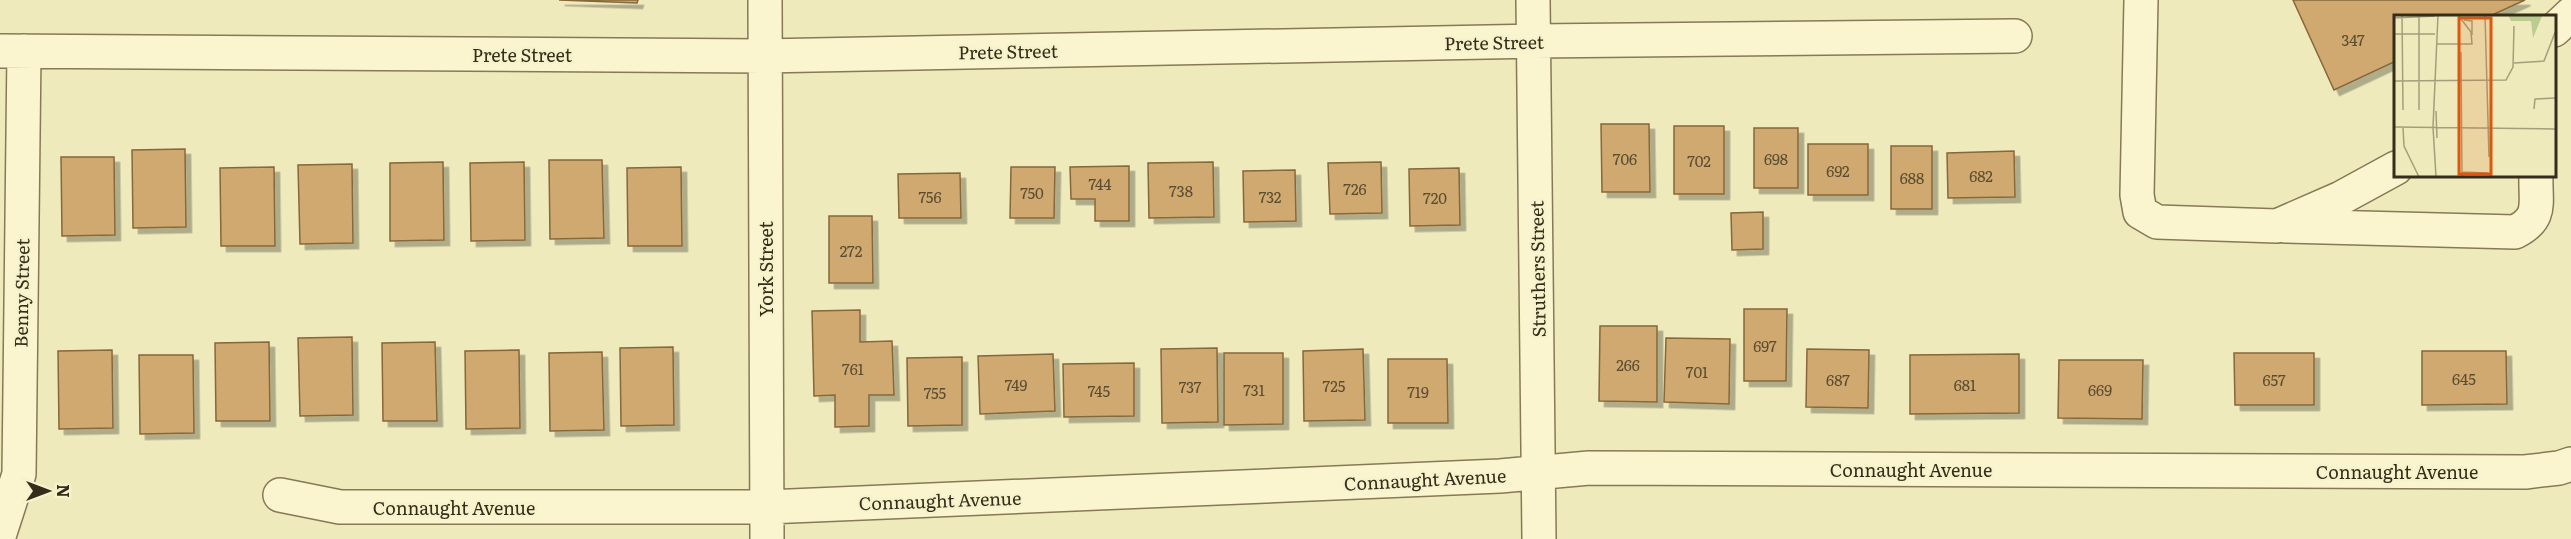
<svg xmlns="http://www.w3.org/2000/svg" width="2571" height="539" viewBox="0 0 2571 539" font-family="Literata,serif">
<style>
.building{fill:#cfa970;stroke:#87673a;stroke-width:1.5;filter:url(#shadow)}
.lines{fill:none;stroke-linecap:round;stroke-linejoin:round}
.minor-casing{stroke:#877955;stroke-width:36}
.minor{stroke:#faf5cf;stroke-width:33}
.labels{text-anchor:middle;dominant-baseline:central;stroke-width:4.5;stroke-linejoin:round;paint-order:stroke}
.number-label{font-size:15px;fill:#5c4c30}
.street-label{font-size:18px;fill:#352d1a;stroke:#f6f2cb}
.inset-road{fill:none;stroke:#a59e7b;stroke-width:1.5}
.view{fill:#df570d;fill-opacity:0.15;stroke:#df570d;stroke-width:3}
.inset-edge{fill:none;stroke:#352d1a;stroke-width:3}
</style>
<defs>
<filter id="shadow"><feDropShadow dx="5.5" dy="5.5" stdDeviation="0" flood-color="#0004"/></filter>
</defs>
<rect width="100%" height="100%" fill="#efeabc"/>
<!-- building -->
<path class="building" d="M559 0H638L637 3Z
M2293 0H2525L2490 16H2396V61L2334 90Z
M1601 124H1649L1650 192H1602Z
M1674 126H1724V194H1674Z
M1754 128H1798V188H1754Z
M1808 144H1868V195H1808Z
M1891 146H1932V209H1891Z
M185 149 186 227 133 228 132 150Z
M2014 151 2015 197 1948 198 1947 153Z
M61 157H114L115 235 62 236Z
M549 160H602L604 238 550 239Z
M443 162 444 240 390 241V163Z
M524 162 525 240 471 241 470 163Z
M1213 162 1214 217 1149 218 1148 163Z
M1381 162 1382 213 1330 214 1328 163Z
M352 164 353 243 300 244 298 165Z
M1129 166V221H1095V199H1071L1070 167Z
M274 167 275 246H221L220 168Z
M681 167 682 246H628L627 168Z
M1011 167H1055L1054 218H1010Z
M1459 168 1460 225 1410 226 1409 169Z
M1295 170 1296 221 1244 222 1243 171Z
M960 173 961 218H899L898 174Z
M1763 212V249L1732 250 1731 213Z
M829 216H872L873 283H829Z
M1744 309H1787L1786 381H1744Z
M860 310V342L892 341 894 395H869V426L835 427V395L814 396 812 311Z
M1600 326H1657V402L1599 401Z
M352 337 353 415 300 416 298 338Z
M1666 338 1730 339 1729 404 1664 402Z
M269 342 270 421H216L215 343Z
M435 342 437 421H383L382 343Z
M673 347 674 425 621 426 620 348Z
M1217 348 1218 422 1162 423 1161 349Z
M1363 349 1365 420 1304 421 1303 351Z
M1807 349 1869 350 1868 408 1806 407Z
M112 350 113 428 59 429 58 351Z
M519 350 520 428 466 429 465 351Z
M2422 351H2506L2507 404 2422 405Z
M602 352 604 430 550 431 549 353Z
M1224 353H1283V424L1224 425Z
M2234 353H2314V405H2235Z
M1053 354 1055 411 980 414 978 356Z
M2019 354V413L1910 414V355Z
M139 355H193L194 433 140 434Z
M962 357V425L908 426 907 358Z
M1388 359H1447L1448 423H1388Z
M2059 360H2143L2142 419 2058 418Z
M1134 363V416L1064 417 1063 364Z"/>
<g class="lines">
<!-- minor casing -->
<g class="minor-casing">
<path id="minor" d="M765 0 767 539
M1533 0 1539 539
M2141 0 2137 195 2140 212 2157 222 2277 226 2341 198 2396 168
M2554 30 2571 14
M0 51 763 56 1534 41 2015 36
M2285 226 2515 232C2543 218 2535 203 2536 176
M280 495 340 507H767L1500 476 1589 468 2525 472 2559 468 2571 464
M0 533 19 474 24 51"/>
</g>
<!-- minor -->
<use href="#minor" class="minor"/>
</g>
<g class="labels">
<!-- number labels -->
<g class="number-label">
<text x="2353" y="39">347</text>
<text x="1625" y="158">706</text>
<text x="1776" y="158">698</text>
<text x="1699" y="160">702</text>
<text x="1838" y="170">692</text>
<text x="1981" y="175">682</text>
<text x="1912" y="177">688</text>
<text x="1100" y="183">744</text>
<text x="1355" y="188">726</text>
<text x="1181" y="190">738</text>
<text x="1032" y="192">750</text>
<text x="930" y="196">756</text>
<text x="1270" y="196">732</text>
<text x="1435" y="197">720</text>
<text x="851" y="250">272</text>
<text x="1765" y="345">697</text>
<text x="1628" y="364">266</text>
<text x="853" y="368">761</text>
<text x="1697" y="371">701</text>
<text x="2464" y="378">645</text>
<text x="1838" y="379">687</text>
<text x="2274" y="379">657</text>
<text x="1016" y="384">749</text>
<text x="1965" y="384">681</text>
<text x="1334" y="385">725</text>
<text x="1190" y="386">737</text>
<text x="1254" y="389">731</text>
<text x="2100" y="389">669</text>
<text x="1099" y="390">745</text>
<text x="1418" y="391">719</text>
<text x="935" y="392">755</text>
</g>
<!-- street labels -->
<g class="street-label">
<text transform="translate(1494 42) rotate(-1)">Prete Street</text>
<text transform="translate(1008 51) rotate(-1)">Prete Street</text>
<text x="522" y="54">Prete Street</text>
<text transform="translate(765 269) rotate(-90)">York Street</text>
<text transform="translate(1537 269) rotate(-91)">Struthers Street</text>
<text transform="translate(21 293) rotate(-89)">Benny Street</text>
<text x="1911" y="469">Connaught Avenue</text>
<text x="2397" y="471">Connaught Avenue</text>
<text transform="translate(1425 479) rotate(-3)">Connaught Avenue</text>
<text transform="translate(940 500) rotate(-2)">Connaught Avenue</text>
<text x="454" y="507">Connaught Avenue</text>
</g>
</g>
<!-- overview -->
<g transform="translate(2394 15)">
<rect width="162" height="162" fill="#efeabc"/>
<path d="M114 0 148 1 139 23 137 6H117Z" fill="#bacd90"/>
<path class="inset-road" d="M8 0 9 95M91 0 95 142M25 2V95M0 3 41 1M70 5 78 6V20M0 19H41M43 29H78L77 17 64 0M67 37 68 162M120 48 150 46 162 15M0 66 112 65 119 52 120 11M140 94 141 84 162 83M42 96 43 123M0 112 162 114M9 112 10 131 25 162M68 157 93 158 99 162M0 162H25M42 162 39 112 44 0"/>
<path class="view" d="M65 3H97V159H65Z"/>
<rect width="162" height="162" class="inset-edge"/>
</g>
<!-- north arrow -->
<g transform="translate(48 491) rotate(90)" stroke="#f6f2cb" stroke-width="4.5" paint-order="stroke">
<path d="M0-4.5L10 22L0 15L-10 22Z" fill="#352d1a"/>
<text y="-9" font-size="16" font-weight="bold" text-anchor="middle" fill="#352d1a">N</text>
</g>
</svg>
